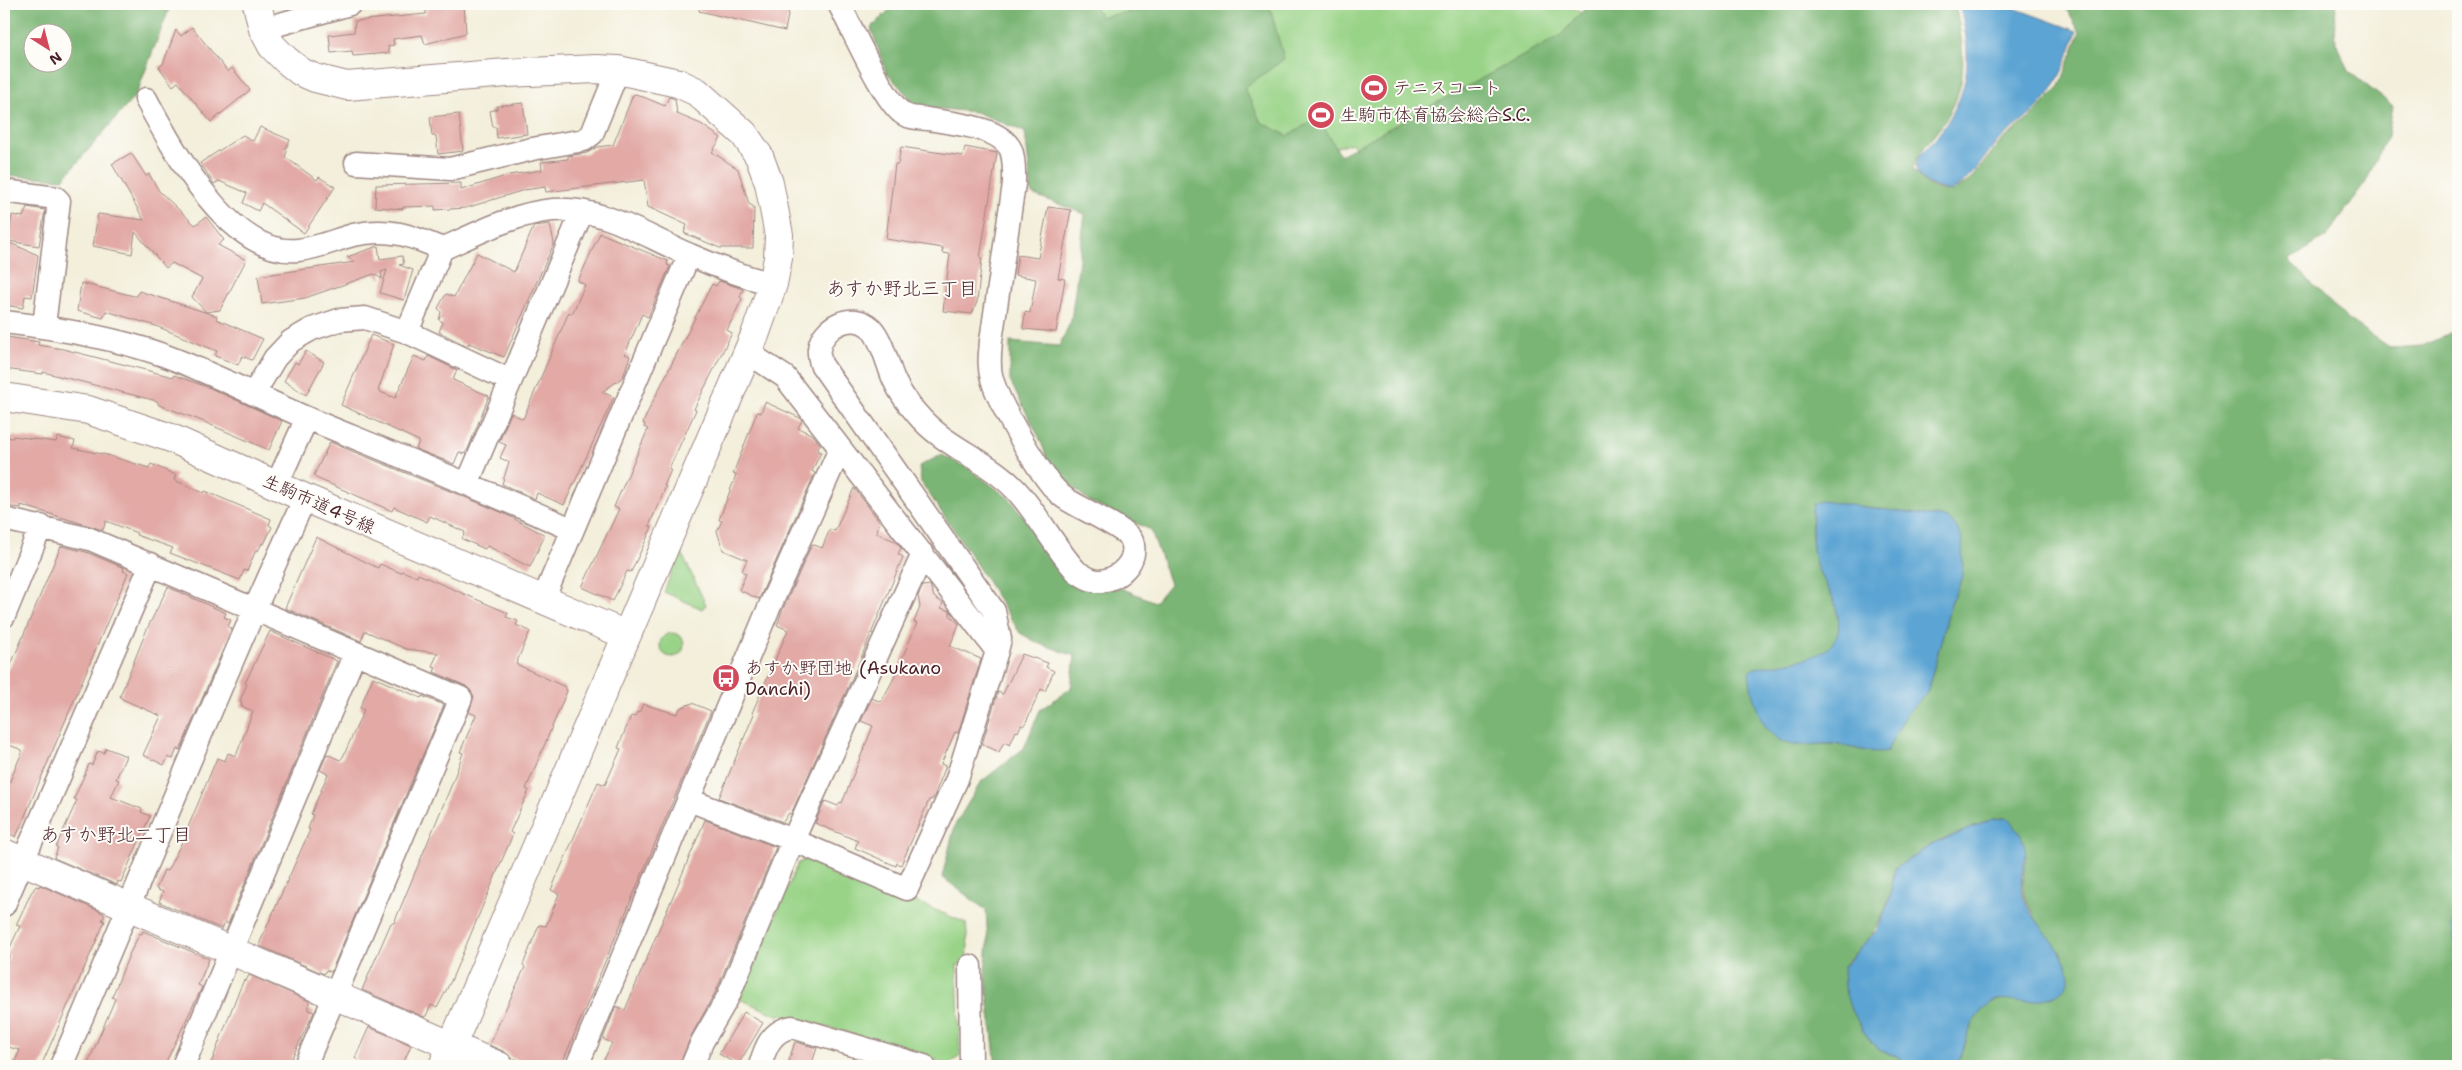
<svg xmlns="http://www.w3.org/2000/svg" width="2462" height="1070" viewBox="0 0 2462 1070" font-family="'Shantell Sans','Klee One',sans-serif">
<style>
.green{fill:#99d387;stroke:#727959}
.forest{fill:#7ab574;stroke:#626a50;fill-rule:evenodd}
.water{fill:#5ca4d3;stroke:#53627f}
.building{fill:#e2a9a5}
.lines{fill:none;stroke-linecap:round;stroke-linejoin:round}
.minor-casing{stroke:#9e8783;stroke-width:25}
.tertiary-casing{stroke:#9e8783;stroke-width:30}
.minor{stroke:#fff;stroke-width:22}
.tertiary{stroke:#fff;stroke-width:28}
.labels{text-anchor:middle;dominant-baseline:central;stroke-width:4;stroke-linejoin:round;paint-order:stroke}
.poi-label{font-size:18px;fill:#4a1f2b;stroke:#fdfcf7;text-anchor:start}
.street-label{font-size:18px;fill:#4a1f2b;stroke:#fdfcf7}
.neighbourhood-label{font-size:19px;fill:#4a1f2b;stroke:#fdfcf7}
</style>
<rect width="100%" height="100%" fill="#fdfcf7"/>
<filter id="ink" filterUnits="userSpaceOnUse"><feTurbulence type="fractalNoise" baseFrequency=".02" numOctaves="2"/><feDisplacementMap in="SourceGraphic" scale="10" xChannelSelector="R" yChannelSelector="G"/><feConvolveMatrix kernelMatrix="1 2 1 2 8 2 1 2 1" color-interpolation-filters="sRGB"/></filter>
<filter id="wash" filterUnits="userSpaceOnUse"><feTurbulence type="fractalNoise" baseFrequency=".0096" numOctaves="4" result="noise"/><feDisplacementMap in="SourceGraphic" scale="20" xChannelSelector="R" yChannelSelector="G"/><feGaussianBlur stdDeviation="1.12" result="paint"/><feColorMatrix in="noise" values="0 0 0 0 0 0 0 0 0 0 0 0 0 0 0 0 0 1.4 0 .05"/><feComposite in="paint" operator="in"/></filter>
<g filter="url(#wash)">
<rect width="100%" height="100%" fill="#f3efdb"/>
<!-- green -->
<path class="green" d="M1002 4H1570L1622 47 1431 275 1352 143 1281 162Z
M682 554 706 605 702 609 664 592 678 555Z
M660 645a12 12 0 1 1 24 0a12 12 0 1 1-24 0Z
M811 857 966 923 968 947 965 964 957 965 960 1056 948 1065 912 1051 781 1014 779 1016 740 999 798 863Z"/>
<!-- forest -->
<path class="forest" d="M4 4H171L136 95 63 179 4 175ZM32 32H62V62H32Z
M895 4H1093L1101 17 1170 4H1269L1284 59 1244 88 1261 122 1288 136 1318 117 1340 155 1560 36 1589 4H1955C1964 50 1971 84 1942 125 1932 140 1917 152 1913 169 1922 184 1935 190 1952 192L1970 180 2001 141 2030 118 2060 86 2080 32 2063 4H2336L2334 35 2348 71 2393 106 2388 134 2366 182 2326 237 2289 260 2347 319 2390 348 2423 346 2454 331 2458 326V1066H1957C1967 1045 1971 1003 2000 1000L2035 916C2021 894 2020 884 2027 858L2004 818 1993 819 1931 845 1895 868C1887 913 1881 930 1846 962L1863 1031 1878 1050 1897 1056 1912 1066H996L985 970 988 944 986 910 942 877 955 825 981 782 1024 748 1040 710 1071 688 1075 656 1038 643 1020 633 964 545 921 482 919 466 942 455 968 468 1010 499 1038 535 1059 567 1078 588H1121L1155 602 1170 584 1151 530 1090 502 1051 468 1039 437 1010 381V342L1059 346 1071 321 1085 214 1032 194 1025 132 976 112 918 107 886 72 871 28ZM1813 504 1963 577 1952 600 1927 693 1906 714 1887 751C1872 755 1848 745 1832 744 1820 743 1807 744 1795 745L1755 668C1779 663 1808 662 1829 649 1860 629 1821 583 1815 561 1811 545 1811 520 1813 504Z"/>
<!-- water -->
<path class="water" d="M1959 4H2003L2077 31C2066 64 2057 90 2031 114 2021 124 2008 131 1998 141 1983 158 1972 180 1951 191 1939 189 1915 182 1916 166 1917 154 1930 147 1936 138 1971 93 1973 57 1959 4Z
M1821 501 1947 518 1956 526 1962 540 1963 577 1952 600 1927 693 1906 714 1887 751C1873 755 1849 746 1834 744 1821 743 1808 746 1795 745 1762 742 1752 700 1749 672L1755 668C1799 659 1857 661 1833 599 1828 586 1818 574 1815 561 1811 545 1813 526 1812 510L1813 504Z
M2004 818 2010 819C2042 859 2013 865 2024 898 2033 924 2060 942 2068 969 2074 992 2049 999 2031 1001 2020 1003 2008 998 1997 1000 1993 1001 1990 1004 1987 1006 1968 1021 1966 1046 1957 1066H1912L1897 1056 1878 1050 1863 1031 1849 1004 1844 987 1843 967 1878 929 1889 901 1895 868 1931 845 1993 819Z
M2458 909V956C2451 940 2450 925 2458 909Z"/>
<g id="blocks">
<!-- building -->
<path class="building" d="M426 4H464L466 33 425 44 422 35 393 39 394 45 388 46 389 53 353 56 352 51 331 53 329 35 354 32 355 21 426 14V11L428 10Z
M700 4H790L785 31 699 11Z
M192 27 228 72 232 68 250 90 211 122 178 82 173 86 159 67 163 64 176 30 181 36Z
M636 94 665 106 669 97 675 99 677 114 701 124 721 138 712 152 738 169 749 204 754 207 753 248H720L684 233 687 225 648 207 644 180 546 192 545 187 524 190 466 208 435 210V206L403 207V209L375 207 376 185 461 183V190L509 175 542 170 541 162 568 159V156L587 153 597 147 613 145 633 95Z
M523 103 527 134 497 138 496 127H493L490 111 497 109V106Z
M459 114 463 151 438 154 436 136H432L430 117Z
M260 127 290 140 285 150 287 151 285 157 317 180 319 177 335 187 304 233 262 203 258 211 243 203 247 193 219 181 214 184 200 163 243 135 253 141Z
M901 147 963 156 965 147 997 153 980 258H982L977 302 972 314 943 311 950 254 942 253 943 248 886 239 895 164H898Z
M131 153 146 176 149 174 159 191 195 225 206 217 224 240 218 245 246 260 220 310 206 312 192 297 202 279 172 263 166 268 135 232 132 254 93 246 98 214 144 220 112 164Z
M27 207 45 210 39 246 8 241 12 215 23 217Z
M1048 207 1071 210 1058 278 1065 279 1056 332 1023 329 1025 312 1030 313 1036 279 1015 275 1018 255 1038 258Z
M550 224 554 243 504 357 469 343 467 346 439 332 443 322 439 320 441 312 438 308 446 294 454 297 477 253 514 272 534 226Z
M600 233 668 261 667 265 670 266 648 317 642 314 625 354 630 356 623 377 602 392 614 397 564 505 537 493 535 499 502 484 509 462 500 458 506 445 499 442 511 413 523 419 569 312 572 314 585 285 578 281Z
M10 243 38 255 32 297 25 296 23 308 4 305V282Z
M378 246 380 259 402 256 404 264 399 265 413 270 404 300 380 293 387 270 381 272 382 279 374 274 305 298 262 304 258 276 355 262 347 257Z
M719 281 743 289 740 297 742 299 727 330 732 333 694 409 696 410 669 469 671 470 664 486H666L649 526 652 527 631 572 627 571 613 601 582 587 619 509 614 507 648 429 644 427 645 424 643 423 650 407 712 284 716 286Z
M81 283 134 296H137L139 291 217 316 216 319 263 339 252 360 242 356 238 365 215 356 217 351 156 326 106 311 103 318 77 311Z
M371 335 394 344 378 391 395 398 414 356 426 361 428 356 457 370 453 380 489 396 468 449 464 454 459 452 454 464 416 449 419 441 341 405Z
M7 337 39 342 38 345 63 349 173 377 174 375 210 388 282 421 269 450 197 419 159 405 157 401 43 372V374L4 369Z
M306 351 324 362 306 395 284 381 295 362 298 364Z
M765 402 800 418 802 420 798 428 813 435 820 444 817 451 821 452 812 471 815 473 759 599 739 590 746 574 742 571 747 560 723 550 717 531 722 521 719 520 736 475 733 474 757 412 761 413Z
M13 436 56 442 57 437 75 441 73 448 107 455 149 468 151 464 176 475 174 480 204 493 205 491 271 519 269 525 272 527 264 544 262 543 258 551 256 550 247 571 244 570 240 580 170 553 173 548 136 535 137 533 106 521 103 530 21 505V508L4 506V437L13 438Z
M330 442 501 512 545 535 530 567 487 546 485 549 462 539 465 532 430 516 427 522 394 507 392 511 316 478 314 475Z
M854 488 880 522 876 533 895 541 901 548 898 554 903 557 858 665 791 814 789 813 783 822 719 798 754 714 752 713 788 630 777 625 783 609 812 544 822 548 830 529 835 531Z
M316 537 378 568 380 564 401 573 402 571 417 577 418 574 508 613 506 617 518 621 516 625 530 631 516 664 565 687 567 691 526 789 529 790 510 832 513 834 451 981 437 1008 431 1005 426 1016 424 1017 362 990 391 923H394L452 784 463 753 460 752 476 715 469 712 474 696 466 686 434 672 436 667 432 666 438 653 406 649 365 631 361 641 285 608Z
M61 546 86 552 124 568 123 571 128 573 16 837 4 831V796L22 752V750L4 743V670L8 671 10 667Z
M930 585 934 597 943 603 941 608 950 611V615L959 624 950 646 981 659 958 733 955 732 941 764 946 766 933 799 929 800 901 865 897 863 896 866 855 848 858 841 815 823 825 801 838 806 840 802 842 803 873 726 861 721 872 698 881 702 893 680 917 623 914 622 920 607 918 596 923 586Z
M168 587 226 613 224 617 231 620 228 627 232 629 180 750 177 749 173 759 168 757 164 765 143 755 161 716 122 699 120 696 147 629Z
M270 631 337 661 228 924 225 922 222 929 159 902 163 892 156 889 164 870 167 871 181 844 217 758 225 761 228 753 236 756 253 711 241 706 242 702 240 701 247 684 245 683Z
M1022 654 1048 663 1046 667 1054 671 1045 691 1041 689 1026 722 1023 726 1021 725 1018 732 1016 731 1010 745 1004 742 999 752 982 744 998 692 1003 694Z
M373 677 421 698 422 696 444 705 331 972 326 970 324 974 260 946V942L310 830 308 829 313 815 311 814 328 774 320 770 327 754 340 760 343 757 364 710 360 708Z
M692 703 711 711 561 1066H535L512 1058 505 1052 489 1045 525 967 523 965 539 925 546 926 559 894 551 890 581 821 598 782 605 785 621 749 618 748 631 716 635 717 637 712 639 713 643 704 677 714 680 708Z
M106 748 126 756 116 779 119 780 111 797 142 809 141 812 150 816 121 882 118 881 117 885 54 858 58 848 56 847 77 800 74 799 89 764 92 765 98 751 104 753Z
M705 820 776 847 716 991 691 1036 679 1066H601L612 1043 603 1039 616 1006 625 1010Z
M40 885 99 911 105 915 102 920 105 921 41 1066H13L20 1050 4 1046V970L10 955 7 954 20 926 16 925 31 893 36 886 39 887Z
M143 931 209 959 198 985 202 987 164 1066H87L115 999 112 997 129 955 140 933 142 934Z
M249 975 309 1001V1010L314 1012 288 1066H210L236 998 244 980 246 981Z
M744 1012 763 1023 738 1065 719 1054Z
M369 1027 411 1045 402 1066H367L357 1062 358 1060 355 1058Z
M795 1042 817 1048 811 1066H787Z"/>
</g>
</g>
<g filter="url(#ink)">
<use href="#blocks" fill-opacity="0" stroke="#9e8783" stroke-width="1"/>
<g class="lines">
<!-- minor casing -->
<g class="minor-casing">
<path id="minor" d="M839 4C852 28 883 99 902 113 908 118 920 118 927 119 950 123 1000 126 1011 150 1015 161 1014 173 1014 184L991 341C990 354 988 366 992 379 999 404 1042 480 1062 496 1077 508 1126 527 1132 541 1139 561 1119 579 1101 581 1092 582 1084 576 1077 572 1054 547 1039 515 1016 490 987 459 944 447 917 414 908 404 900 393 894 380 887 364 883 341 871 328 853 311 822 326 819 349 818 353 820 359 821 364L994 611 1000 639 997 651
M263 29 350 4
M146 99C173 149 230 257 298 250 318 248 335 240 353 235 388 227 410 235 442 249 476 234 515 213 553 210 603 206 646 237 690 255 717 267 745 277 773 284
M356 163 450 169 532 149 584 140 592 134 618 70
M4 191 56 198 59 201 44 326
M4 322C57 328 112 337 163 355 213 373 260 398 309 419 397 455 485 490 571 529
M407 332 442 249
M254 393 275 358 291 341 312 329 339 320 365 318 407 332 509 380
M468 482 582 212
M276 486 307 418
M4 519 90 539 461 698 305 1066
M543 600 689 255
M4 616 41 526
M689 800 793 840 907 889 957 779 997 651 785 377 747 352
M4 905 151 564
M970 966 971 1066
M61 1066C143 877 218 685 305 498
M183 1066 355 653
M577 1066 765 617 840 449
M692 1066 702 1042 728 997 793 840 923 554
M760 1066C765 1048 771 1031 792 1027L924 1066"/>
</g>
<!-- tertiary casing -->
<g class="tertiary-casing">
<path id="tertiary" d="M257 4 263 29 272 46 286 60 301 72 315 78 347 86 507 73 596 69 618 70 641 75 678 83 697 92 744 134 759 156 769 183 779 235 778 258 773 284 755 335 443 1066
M4 397 88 410 171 438 305 498 626 635
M4 853 499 1066"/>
</g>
<!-- minor -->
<use href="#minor" class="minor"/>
<!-- tertiary -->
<use href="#tertiary" class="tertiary"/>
</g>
</g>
<!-- icons -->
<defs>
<g id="stadium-disc" transform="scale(1.4375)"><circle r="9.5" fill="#d1495b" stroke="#fdfcf7"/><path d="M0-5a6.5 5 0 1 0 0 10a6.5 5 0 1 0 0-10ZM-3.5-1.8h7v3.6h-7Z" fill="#fff"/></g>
<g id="bus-disc" transform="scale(1.4375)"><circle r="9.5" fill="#d1495b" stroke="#fdfcf7"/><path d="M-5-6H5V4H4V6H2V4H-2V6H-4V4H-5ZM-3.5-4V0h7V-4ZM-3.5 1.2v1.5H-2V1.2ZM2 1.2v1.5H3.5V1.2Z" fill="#fff"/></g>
</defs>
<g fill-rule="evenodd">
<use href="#stadium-disc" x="1374" y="88"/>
<use href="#stadium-disc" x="1321" y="115"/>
<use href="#bus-disc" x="726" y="678"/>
</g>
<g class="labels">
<!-- poi labels -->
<g class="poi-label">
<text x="1393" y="88">テニスコート</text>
<text x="1340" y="115">生駒市体育協会総合S.C.</text>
<text x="745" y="668">あすか野団地 (Asukano<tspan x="745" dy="21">Danchi)</tspan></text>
</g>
<!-- street labels -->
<g class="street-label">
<text transform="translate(319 504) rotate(24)">生駒市道4号線</text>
</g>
<!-- neighbourhood labels -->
<g class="neighbourhood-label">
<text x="902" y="288">あすか野北三丁目</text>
<text x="116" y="834">あすか野北二丁目</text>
</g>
</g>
<!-- margin -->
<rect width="2462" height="1070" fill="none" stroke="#fdfcf7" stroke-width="20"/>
<!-- north arrow -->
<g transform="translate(48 48) rotate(144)"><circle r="24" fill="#fdfcf7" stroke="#b5a4a5"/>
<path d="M0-4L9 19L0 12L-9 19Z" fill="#d1495b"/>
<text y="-8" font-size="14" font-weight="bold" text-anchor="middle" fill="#4a1f2b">N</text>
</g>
</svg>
